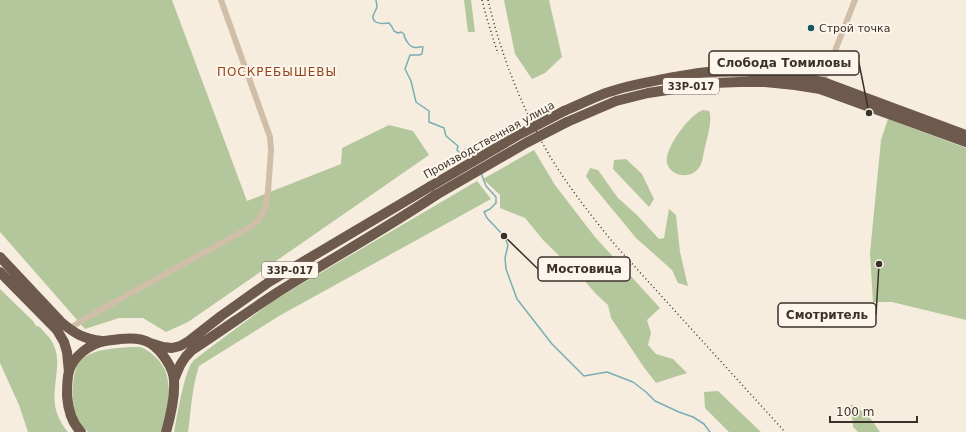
<svg xmlns="http://www.w3.org/2000/svg" width="966" height="432" viewBox="0 0 966 432" font-family="'DejaVu Sans',sans-serif">
<style>
.green{fill:#b4c79c}
.lines{fill:none;stroke-linecap:round;stroke-linejoin:round}
.stream{stroke:#79aeb6;stroke-width:1.5}
.minor{stroke:#d0bea8;stroke-width:6}
.trunk{stroke:#6e5a4c;stroke-width:10}
.rail{stroke:#3c3129;stroke-width:1.5;stroke-dasharray:1 3;stroke-linecap:butt}
.trunk-bridge{stroke:#6e5a4c;stroke-width:10}
.poi-dot{fill:#195763;stroke:#fcf6ec;stroke-width:1.5}
.labels{text-anchor:middle;dominant-baseline:central;stroke-width:4;stroke-linejoin:round;paint-order:stroke}
.shield{fill:#fcf6ec;stroke:#766c64;stroke-width:1}
.shield-label{font-size:10px;font-weight:bold;fill:#3c3129}
.poi-label{font-size:11px;fill:#3c3129;stroke:#fcf6ec;text-anchor:start}
.street-label{font-size:11px;fill:#3c3129;stroke:#fcf6ec}
.neighbourhood-label{font-size:12px;letter-spacing:1px;fill:#954218;stroke:#fcf6ec}
.leader{fill:none;stroke:#3c3129;stroke-width:1.5}
.callout-dot{fill:#3c3129;stroke:#fcf6ec;stroke-width:1.5}
.callout{fill:#fcf6ec;stroke:#3c3129;stroke-width:1.5}
.callout-label{font-size:12px;text-anchor:middle;font-weight:bold;fill:#3c3129}
</style>
<rect width="100%" height="100%" fill="#f6edde"/>
<!-- green -->
<path class="green" d="M0 0H172L247 201 341 164 342 148 389 125 413 131 429 155 188 322 166 332 143 318H119L85 329 0 232Z
M464 0H471L475 32H468Z
M504 0H549L562 57 545 73 532 79 515 54Z
M703 110 709 111C713 119 707 138 705 147 703 154 703 165 697 170 689 179 670 176 667 163 664 148 690 114 703 110Z
M888 119 966 148V320L892 302H873L870 253 881 140Z
M534 150 555 185 595 237 660 308 647 320 651 333 648 345 656 354 673 359 687 373 656 383 643 366 611 318 608 305 596 294 583 279 543 240 525 218 500 208V195L483 179Z
M626 159 642 174 654 199 649 207 613 169 614 160Z
M590 168 598 170 618 198 637 215 659 239 664 238 669 209 676 215 680 252 688 286 678 283 672 270 636 238 589 181 586 176Z
M477 181 491 199 279 316 199 366C192 387 191 410 188 432H174C177 417 184 372 193 361 196 358 200 356 203 353L276 299Z
M0 289 33 321 36 326C40 326 42 329 45 333 69 356 49 383 56 410 58 417 63 427 68 432H28L19 405 0 363Z
M140 347C150 350 160 360 165 370 169 380 170 394 168 405 167 414 163 423 161 432H88C83 426 76 420 74 412 72 403 72 395 73 387 74 374 75 362 88 355 101 348 125 347 140 347Z
M718 391 761 432H729L705 408 704 392Z
M851 404 868 415 880 432H858L853 427Z"/>
<g class="lines">
<!-- stream -->
<path class="stream" d="M376 0C376 2 377 4 377 7 376 10 374 13 373 16 372 24 383 24 389 23L392 27 394 31 398 33 401 32 404 34C404 38 409 46 413 47 417 49 419 46 423 47L422 54 419 55H410L405 69 411 81 416 102 429 111V122L444 128 446 136 458 146 457 150 460 153 467 148 472 153 474 157
M481 173 486 186 496 197V203L490 209 484 212 487 218 504 236 508 245 505 258 506 269 517 299 552 344 584 376 607 372 633 382 646 392 655 401 679 412 693 417 704 424 710 432"/>
<!-- minor -->
<path class="minor" d="M822 84 855 0
M69 329 86 318 252 226 259 220 265 208 268 192 271 150 270 137 221 0"/>
<!-- trunk -->
<path class="trunk" d="M564 111C579 105 594 97 609 92 629 85 649 82 669 78 682 76 695 73 708 72 742 70 790 73 823 82L966 135
M567 122 616 101 648 93 714 83 739 82H765L795 85 820 89 966 142
M0 257 61 322C75 334 84 339 102 341
M0 272 57 330 64 342 67 352 69 372
M150 343 163 347 172 348 180 346 189 341 221 316 269 282 431 186
M174 380C179 367 182 359 192 350 221 331 249 311 278 292 331 259 385 229 436 195
M81 432C72 423 68 409 67 396 67 388 67 378 69 371 74 356 89 344 105 341 110 340 115 340 120 339 129 338 142 338 150 343 161 350 174 368 174 381 175 395 170 418 166 432"/>
<!-- rail -->
<path class="rail" d="M482 0 487 19 498 54
M488 0C501 55 522 109 551 158 570 189 593 218 616 246L785 432"/>
<!-- trunk-bridge -->
<path class="trunk-bridge" d="M431 186 520 134 564 111
M436 195 526 143 567 122"/>
</g>
<!-- markers -->
<circle class="poi-dot" cx="811" cy="28" r="4"/>
<g class="labels">
<!-- shield labels -->
<g class="shield">
<rect x="663" y="78" width="56" height="16" rx="3"/>
<rect x="262" y="262" width="56" height="16" rx="3"/>
</g>
<g class="shield-label">
<text x="691" y="86">33Р-017</text>
<text x="290" y="270">33Р-017</text>
</g>
<!-- poi labels -->
<g class="poi-label">
<text x="819" y="28">Строй точка</text>
</g>
<!-- street labels -->
<g class="street-label">
<text transform="translate(489 140) rotate(-29)">Производственная улица</text>
</g>
<!-- neighbourhood labels -->
<g class="neighbourhood-label">
<text x="277" y="72">ПОСКРЕБЫШЕВЫ</text>
</g>
</g>
<!-- callouts -->
<path class="leader" d="M869 113L859 63M504 236L538 269M879 264L876 315"/>
<g class="callout-dot">
<circle cx="869" cy="113" r="4"/>
<circle cx="504" cy="236" r="4"/>
<circle cx="879" cy="264" r="4"/>
</g>
<g class="callout">
<rect x="709" y="51" width="150" height="24" rx="4"/>
<rect x="538" y="257" width="92" height="24" rx="4"/>
<rect x="778" y="303" width="98" height="24" rx="4"/>
</g>
<g class="callout-label">
<text x="784" y="67">Слобода Томиловы</text>
<text x="584" y="273">Мостовица</text>
<text x="827" y="319">Смотритель</text>
</g>
<!-- scale -->
<path d="M830 416v6h87v-6" fill="none" stroke="#3c3129" stroke-width="2"/>
<text x="836" y="416" font-size="12" fill="#3c3129" stroke="#fcf6ec" stroke-width="3" paint-order="stroke">100 m</text>
</svg>
